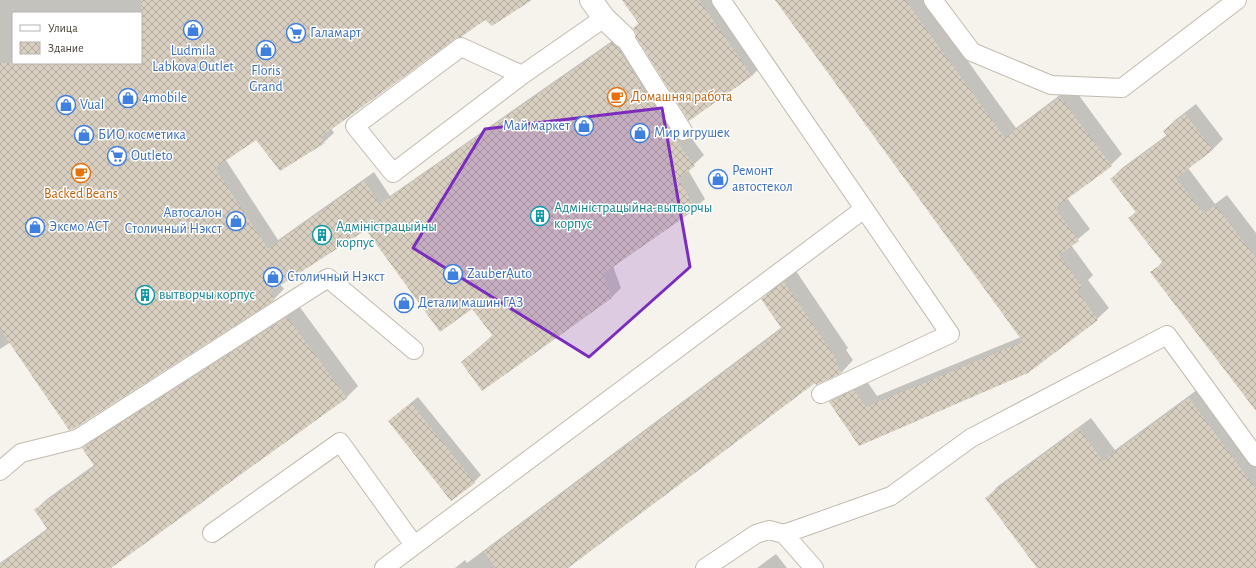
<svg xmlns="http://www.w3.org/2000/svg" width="1256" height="568" viewBox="0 0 1256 568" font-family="'Alegreya Sans',sans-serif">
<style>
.shadow{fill:#0003;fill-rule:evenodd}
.building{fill:url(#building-cross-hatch)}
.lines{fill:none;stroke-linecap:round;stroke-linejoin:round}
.lane-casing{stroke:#c2bbae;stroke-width:20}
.street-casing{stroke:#c2bbae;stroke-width:24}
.lane{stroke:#fff;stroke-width:18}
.street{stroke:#fff;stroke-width:22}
.marked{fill:#7b2cbf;fill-opacity:0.2;stroke:#7b2cbf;stroke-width:3;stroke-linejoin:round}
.labels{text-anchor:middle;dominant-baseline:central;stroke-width:3;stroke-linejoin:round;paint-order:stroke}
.shop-label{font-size:14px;fill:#366cbe;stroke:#fff;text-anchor:start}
.food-label{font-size:14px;fill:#c56008;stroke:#fff;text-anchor:start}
.culture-label{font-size:14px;fill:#0d838f;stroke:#fff;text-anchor:start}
</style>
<defs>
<pattern id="building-cross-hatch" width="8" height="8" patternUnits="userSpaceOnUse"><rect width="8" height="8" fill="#d8cfc1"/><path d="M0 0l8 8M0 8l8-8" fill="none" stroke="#b1aa9e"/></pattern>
</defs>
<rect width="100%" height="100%" fill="#f6f3ec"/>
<!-- shadow -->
<path class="shadow" d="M0 0H530L485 19 454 38 331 128 334 133 324 142 257 139 226 160 278 240 374 172 390 196 622 34 681 124 704 155 688 170 705 199 695 208 613 266 621 288 611 298 462 362 493 335 472 307 367 228 280 284 284 289 274 299 72 428 11 342 0 349ZM13 13H141V63H13Z
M624 0H715L761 66 752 76 637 33 634 28 639 23Z
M777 0H924L1016 128 1072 86 1122 154 1111 165 1067 198 1090 229 1071 245 1093 275 1088 280 1109 308 1097 319 1028 372 859 445 830 402 841 391 866 380 877 396 1021 337Z
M1196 104 1223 139 1213 149 1188 168 1215 204 1227 195 1256 233V409L1152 273 1163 261 1130 218 1136 212 1111 179 1122 168 1167 135 1164 131 1175 120Z
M796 271 848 348 846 350 853 360 842 372 817 383 816 381 566 568H455L465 560 467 563 782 327 762 299 774 288Z
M299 306 358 386 346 398 109 568H0V563L48 528 35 510 47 499 94 465 83 448 95 437Z
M1201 387 1256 461V568H1038L987 498 998 486 1091 418 1115 450Z
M418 397 481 475 474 482 396 415Z
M776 554 787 568H757Z"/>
<!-- building -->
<path class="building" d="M141 0H532L492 26 485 20 461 37 455 39 321 137 325 143 280 171 256 140 215 168 268 249 364 181 380 204 612 43 618 48 671 134 695 166 678 179 696 209 603 274 612 298 482 391 461 362 493 336 472 309 440 332 366 230 270 292 275 300 73 429 69 430 0 329V63H141Z
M622 0H699L752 76 689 121 636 37V33L633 28 639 24Z
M775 0H905L1005 138 1060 97 1112 166 1055 208 1079 241 1059 255 1082 287 1077 291 1098 320 1028 373 859 446 829 402 854 390 866 407 1023 342Z
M1185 114 1213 150 1176 178 1204 214 1215 205 1256 258V411L1150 272 1163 263 1128 218 1136 212 1110 179 1167 136 1163 131Z
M784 282 837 360 835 362 842 373 816 385 815 383 568 568H496L484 552 782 329 761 299Z
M287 317 347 398 111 568H0V565L48 530 34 510 95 467 82 448Z
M1189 398 1256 489V568H1037L985 498 1079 428 1103 461Z
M411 403 475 483 451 501 388 421Z"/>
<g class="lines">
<!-- lane casing -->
<g class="lane-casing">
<path id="lane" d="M721 0 950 334 821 394
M933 0 972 52 1051 85 1122 88 1237 0
M624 37 683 131
M522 75 461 47 355 126 393 173 522 75 604 18
M0 471 21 453 77 439 328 278 414 350
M212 533 340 442 414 545
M784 534 891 496 971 438 1167 335 1256 457
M384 568 864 209
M705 568 756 534 769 530 784 534 814 568"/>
</g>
<!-- street casing -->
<g class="street-casing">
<path id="street" d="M591 0 604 18 624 37"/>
</g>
<!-- lane -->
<use href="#lane" class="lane"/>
<!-- street -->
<use href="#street" class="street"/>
</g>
<!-- marked area -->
<path class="marked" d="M662 108 690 267 589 357 413 248 485 129Z"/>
<!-- icons -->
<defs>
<g id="shop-ring" transform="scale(1)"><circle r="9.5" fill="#fff" stroke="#3f7fe0" stroke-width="1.5"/><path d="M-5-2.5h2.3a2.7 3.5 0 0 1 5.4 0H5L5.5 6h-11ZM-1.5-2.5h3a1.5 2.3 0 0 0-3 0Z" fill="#3f7fe0"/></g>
<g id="supermarket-ring" transform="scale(1)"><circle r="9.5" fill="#fff" stroke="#3f7fe0" stroke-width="1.5"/><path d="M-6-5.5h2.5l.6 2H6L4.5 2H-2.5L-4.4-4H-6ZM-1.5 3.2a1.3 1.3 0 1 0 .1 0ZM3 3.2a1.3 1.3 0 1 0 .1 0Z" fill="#3f7fe0"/></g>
<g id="cafe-ring" transform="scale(1)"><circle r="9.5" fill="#fff" stroke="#e8710a" stroke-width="1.5"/><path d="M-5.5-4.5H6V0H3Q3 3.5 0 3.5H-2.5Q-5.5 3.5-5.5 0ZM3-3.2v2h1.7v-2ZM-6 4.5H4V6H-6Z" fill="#e8710a"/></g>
<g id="building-ring" transform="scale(1)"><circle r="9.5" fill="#fff" stroke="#0f9aa8" stroke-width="1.5"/><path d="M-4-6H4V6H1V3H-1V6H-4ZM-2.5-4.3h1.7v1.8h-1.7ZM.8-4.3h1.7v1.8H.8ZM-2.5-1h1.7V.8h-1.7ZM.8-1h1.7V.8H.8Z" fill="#0f9aa8"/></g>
</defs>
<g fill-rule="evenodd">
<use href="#shop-ring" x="193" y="30"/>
<use href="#supermarket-ring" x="296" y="33"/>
<use href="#shop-ring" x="266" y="50"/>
<use href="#cafe-ring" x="617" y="97"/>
<use href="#shop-ring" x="128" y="98"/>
<use href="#shop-ring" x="66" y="105"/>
<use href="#shop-ring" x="584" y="126"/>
<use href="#shop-ring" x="640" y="133"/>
<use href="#shop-ring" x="84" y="135"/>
<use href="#supermarket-ring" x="117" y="156"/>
<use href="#cafe-ring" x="81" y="173"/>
<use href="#shop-ring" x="718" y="179"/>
<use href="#building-ring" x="540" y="216"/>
<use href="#shop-ring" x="236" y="221"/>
<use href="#shop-ring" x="35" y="227"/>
<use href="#building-ring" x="322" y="235"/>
<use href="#shop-ring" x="453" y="274"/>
<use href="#shop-ring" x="273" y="277"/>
<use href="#building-ring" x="145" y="295"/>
<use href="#shop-ring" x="404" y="303"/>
</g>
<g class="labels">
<!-- shop labels -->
<g class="shop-label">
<text x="310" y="33">Галамарт</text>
<text x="193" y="51" text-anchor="middle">Ludmila<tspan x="193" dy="16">Labkova Outlet</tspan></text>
<text x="266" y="71" text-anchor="middle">Floris<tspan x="266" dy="16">Grand</tspan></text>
<text x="142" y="98">4mobile</text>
<text x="80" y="105">Vual</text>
<text x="570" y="126" text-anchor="end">Май маркет</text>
<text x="654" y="133">Мир игрушек</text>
<text x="98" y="135">БИО косметика</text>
<text x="131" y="156">Outleto</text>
<text x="732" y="171">Ремонт<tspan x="732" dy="16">автостекол</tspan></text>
<text x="222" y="213" text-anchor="end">Автосалон<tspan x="222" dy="16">Столичный Нэкст</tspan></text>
<text x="49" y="227">Эксмо АСТ</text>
<text x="467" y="274">ZauberAuto</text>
<text x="287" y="277">Столичный Нэкст</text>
<text x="418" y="303">Детали машин ГАЗ</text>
</g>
<!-- food labels -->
<g class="food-label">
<text x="631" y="97">Домашняя работа</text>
<text x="81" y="194" text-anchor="middle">Backed Beans</text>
</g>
<!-- culture labels -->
<g class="culture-label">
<text x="554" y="208">Адміністрацыйна-вытворчы<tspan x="554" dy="16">корпус</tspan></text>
<text x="336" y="227">Адміністрацыйны<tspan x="336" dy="16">корпус</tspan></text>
<text x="159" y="295">вытворчы корпус</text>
</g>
</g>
<!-- legend -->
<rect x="12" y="12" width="130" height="52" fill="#ffffff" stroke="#b7b4b0"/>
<rect x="20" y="25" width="20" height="6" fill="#ffffff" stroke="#b7b4b0"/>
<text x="48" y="32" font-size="12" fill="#4b4439">Улица</text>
<rect x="20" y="42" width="20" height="12" fill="url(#building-cross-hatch)" stroke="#b7b4b0"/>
<text x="48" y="52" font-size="12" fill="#4b4439">Здание</text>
</svg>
